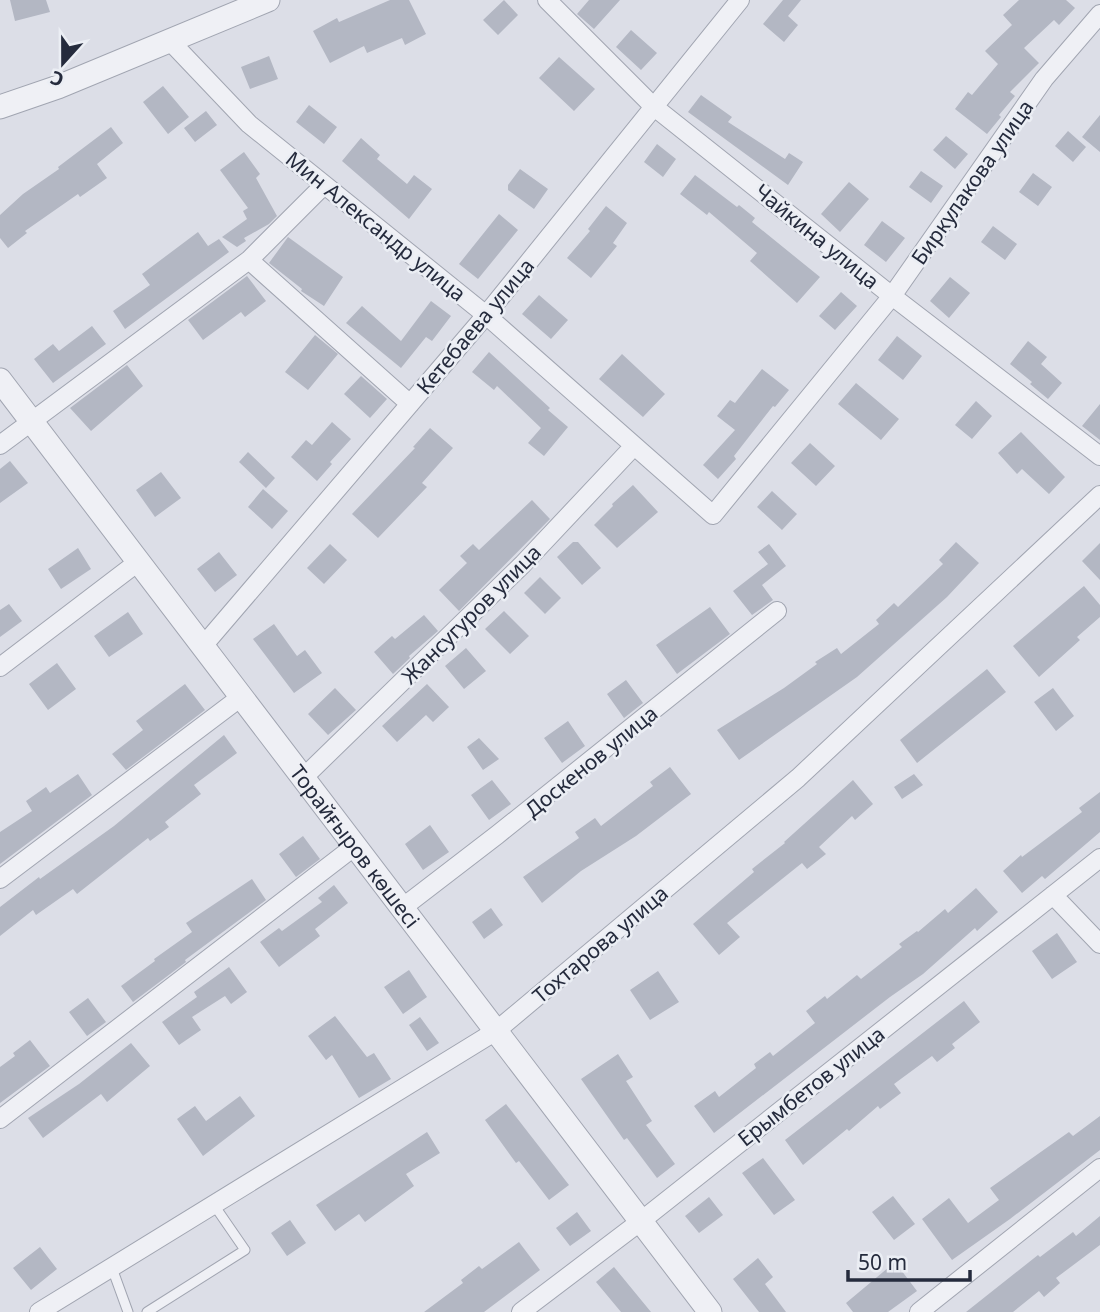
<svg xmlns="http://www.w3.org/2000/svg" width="1100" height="1312" viewBox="0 0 1100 1312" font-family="'Noto Sans',sans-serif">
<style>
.building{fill:#b3b7c3}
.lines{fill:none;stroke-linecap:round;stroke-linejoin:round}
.service-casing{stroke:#a1a5b1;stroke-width:11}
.minor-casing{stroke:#a1a5b1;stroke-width:20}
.tertiary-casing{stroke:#a1a5b1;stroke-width:25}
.service{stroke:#eff0f5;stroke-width:9}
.minor{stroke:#eff0f5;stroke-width:18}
.tertiary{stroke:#eff0f5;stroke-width:23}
.labels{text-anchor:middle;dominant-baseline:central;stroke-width:5;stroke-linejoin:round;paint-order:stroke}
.street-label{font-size:21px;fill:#252b3d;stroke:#ebeef4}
</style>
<rect width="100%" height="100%" fill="#dcdee7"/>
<!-- building -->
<path class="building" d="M10 0H46L50 12 15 21Z
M390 0H409L426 34 405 45 402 38 367 53 364 46 330 63 313 31 337 18 339 22Z
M504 0 518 15 498 35 483 20Z
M589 0H620L594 29 577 14Z
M783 0H801L788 16 798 25 784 42 763 24Z
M1019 0H1066L1075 8 1059 25 1054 20 1024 48 1039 63 1010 92 1015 96 999 115 1001 117 987 134 955 109 968 92 972 95 998 64 985 51 1012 25 1003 15Z
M631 30 657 53 641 70 616 47Z
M269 56 278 79 250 89 241 67Z
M559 57 595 89 574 111 539 78Z
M163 86 189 117 168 134 143 102Z
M701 95 732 117 728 122 785 159 789 153 803 162 788 185 688 112Z
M309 105 337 127 324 144 296 122Z
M206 111 217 125 195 142 184 128Z
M1100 115V152L1082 137Z
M111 127 123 143 97 164 107 178 80 197 78 194 25 231 27 233 8 248 0 238V215L23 194 59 169 58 167Z
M1068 131 1086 147 1073 162 1055 146Z
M946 136 968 154 955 169 933 150Z
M361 138 380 155 377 159 407 184 414 175 432 189 409 219 342 161Z
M657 144 676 159 663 177 644 162Z
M244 152 260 174 256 178 277 216 269 224 244 238 246 241 237 247 222 237 247 219 243 211 248 208 220 170Z
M520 169 548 189 534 209 508 190V185Z
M921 171 943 186 931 203 909 187Z
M1033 173 1052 187 1038 206 1019 192Z
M695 175 737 207 739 205 755 218 752 222 820 277 797 303 750 261 757 253 709 212 707 215 680 194Z
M849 182 869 199 840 232 821 214Z
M606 206 627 223 613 243 617 246 591 278 567 258 590 231 588 229Z
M499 214 518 230 478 279 459 264Z
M882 221 905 238 886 262 864 245Z
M993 226 1017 244 1005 260 981 242Z
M198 232 208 246 219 239 229 252 125 329 113 311 150 285 142 274Z
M288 237 343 277 324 306 301 291 302 289 269 263Z
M247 276 266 301 245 317 241 312 203 340 188 320Z
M950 277 970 293 949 318 930 301Z
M841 292 857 306 835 330 819 316Z
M539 295 568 320 551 339 522 314Z
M431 301 451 316 432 341 426 337 401 368 346 323 362 306 401 341Z
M92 326 106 344 53 383 34 359 53 344 59 351Z
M315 335 338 354 308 390 285 372Z
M897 336 922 356 903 380 878 360Z
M1028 341 1047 357 1041 364 1062 383 1048 399 1030 384 1032 382 1010 364Z
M489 352 550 408 548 410 568 427 544 456 528 443 541 428 497 386 494 390 472 372Z
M622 354 665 394 643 417 599 379Z
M127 365 143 386 91 431 70 408Z
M762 369 789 390 775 407 773 406 734 456 736 459 718 479 703 465 735 430 717 416 730 400 735 403Z
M361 376 387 399 370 418 344 394Z
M856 383 899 419 881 440 838 404Z
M976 401 992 416 972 439 955 425Z
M1100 404V440L1082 426Z
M332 422 351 439 330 462 332 464 317 481 291 457 306 440 312 445Z
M430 428 453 448 422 483 427 487 378 538 352 514 415 448 413 447Z
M1021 432 1065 477 1049 494 1022 469 1017 474 998 453Z
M810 443 835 466 816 486 791 463Z
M248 452 275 478 266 488 239 462Z
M10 461 28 483 0 503V469Z
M161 472 181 498 155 517 136 490Z
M633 485 658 512 617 548 594 525 613 506 612 504Z
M263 489 288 511 272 529 248 507Z
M772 491 797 514 782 530 757 507Z
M532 500 550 519 459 611 439 590 467 563 460 556 473 544 479 550Z
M573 542H578L601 568 582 585 557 557Z
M956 542 979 563 947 597 857 677 739 760 717 730 784 688 817 664 815 662 837 648 841 654 879 624 876 620 894 603 898 607 943 564 939 560Z
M1100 543V580L1082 561Z
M330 544 347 560 324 584 307 568Z
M769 544 786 566 762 585 773 600 752 615 733 591 768 564 758 552Z
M78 548 91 569 61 589 48 569Z
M219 552 237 575 215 592 197 569Z
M540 577 561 598 545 614 524 593Z
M1084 586 1100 605V617L1077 637 1080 640 1039 677 1013 646Z
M9 604 22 621 0 637V610Z
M710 607 730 634 677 674 656 645Z
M504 611 529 636 510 654 485 629Z
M128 612 143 634 109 657 94 636Z
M424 615 438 631 409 656 410 658 393 674 374 652 392 636 395 639Z
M274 624 297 656 305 650 322 673 294 693 253 639Z
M466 648 486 671 464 689 445 666Z
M57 663 76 689 48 710 29 684Z
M987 669 1006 692 917 763 900 740Z
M626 680 643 703 624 718 607 694Z
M185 684 205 710 126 770 112 754 143 730 136 721Z
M427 684 449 707 433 722 426 715 397 742 382 726Z
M335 688 356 710 328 735 308 714Z
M1053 688 1074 716 1056 731 1034 702Z
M568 721 585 746 562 763 544 738Z
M224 735 237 753 194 785 201 794 165 822 169 827 150 841 148 838 77 894 73 889 36 915 33 910 0 936V907L39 877 40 879 114 826Z
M479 738 499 759 483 770 467 747Z
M670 767 691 794 636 836 581 871 542 903 523 877 579 838 575 832 595 818 601 826 653 786 650 782Z
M78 774 92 795 0 864V832L32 811 26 801 46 787 50 793Z
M914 774 923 785 902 799 894 787Z
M492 780 511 804 489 820 471 795Z
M853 780 873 804 855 820 852 816 819 847 826 854 807 869 802 863 727 923 740 937 719 955 693 924 754 872 752 869 785 843 784 842Z
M1100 792V832L1045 879 1042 876 1022 893 1003 871 1021 855 1022 857 1082 812 1079 808Z
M430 825 449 852 423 870 405 844Z
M303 836 320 859 296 877 279 854Z
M252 879 266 900 185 960 186 962 133 1002 121 986 155 961 154 959 192 932 186 923Z
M334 885 348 903 315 929 320 936 279 967 260 942 279 928 282 931 322 902 318 898Z
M976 888 998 912 977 931 975 928 923 974 890 997 714 1133 694 1106 715 1091 719 1097 756 1068 754 1064 770 1052 773 1056 815 1023 806 1011 825 996 827 999 857 975 861 979 902 947 899 944 917 931 918 932 945 909 948 913Z
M491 908 503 925 484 939 472 922Z
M1057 933 1077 962 1052 979 1032 951Z
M229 967 247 992 231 1004 225 996 192 1017 201 1030 179 1045 162 1022 197 997 194 992Z
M409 970 427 997 403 1014 384 987Z
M658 971 679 1002 650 1020 630 990Z
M88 998 106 1022 87 1036 69 1012Z
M964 1001 980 1022 952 1044 955 1048 937 1062 932 1056 894 1084 901 1093 880 1109 878 1106 849 1131 847 1129 803 1165 785 1140Z
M335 1016 367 1057 374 1053 391 1079 359 1098 332 1055 326 1060 308 1036Z
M420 1017 439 1043 427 1051 409 1025Z
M30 1040 50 1066 0 1103V1067L15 1056 13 1053Z
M131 1043 150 1066 107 1102 101 1094 43 1138 28 1118 79 1084Z
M618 1054 633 1077 626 1081 652 1121 646 1125 675 1164 657 1178 627 1138 624 1140 581 1079Z
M240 1096 255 1116 203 1156 177 1119 195 1106 206 1121Z
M506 1104 569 1185 549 1200 519 1161 516 1163 485 1120Z
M1100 1116V1150L1010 1219 952 1260 922 1219 949 1198 968 1223 999 1200 990 1188 1069 1132 1073 1136Z
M427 1132 440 1153 406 1174 414 1186 365 1222 359 1214 335 1231 316 1205Z
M763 1158 795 1200 774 1215 742 1173Z
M893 1196 915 1224 894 1240 872 1212Z
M709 1197 723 1215 699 1233 685 1216Z
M577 1212 591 1231 570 1246 556 1228Z
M1100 1216V1245L1056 1278 1060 1283 1044 1297 1039 1291 1013 1312H966L1038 1255 1040 1257 1073 1232 1076 1236Z
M290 1220 306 1243 287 1256 271 1233Z
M519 1242 540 1270 484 1312H424L463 1283 461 1280 479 1266 482 1269Z
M40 1247 57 1269 31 1290 13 1268Z
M758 1258 773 1277 765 1284 786 1312H759L733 1279Z
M895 1262 917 1291 888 1312H853L846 1303Z
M614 1267 651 1312H621L596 1282Z"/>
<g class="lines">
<!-- service casing -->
<g class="service-casing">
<path id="service" d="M112 1268 128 1312
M147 1312 245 1250 214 1205"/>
</g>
<!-- minor casing -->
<g class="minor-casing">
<path id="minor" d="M547 0 653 106 892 296 1100 456
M171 42 249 124 486 315 713 515 892 296 1044 79 1100 14
M249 260 410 404
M0 445 249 260 324 185
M203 646 486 315 740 0
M0 667 138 562
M303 778 523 564 634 446
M0 879 241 697
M1053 895 1100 944
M402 908 497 835 777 611
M0 1119 355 846
M39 1312 496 1031 798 778 1100 495
M521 1312 641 1221 1100 858
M919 1312 1100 1168"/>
</g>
<!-- tertiary casing -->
<g class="tertiary-casing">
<g id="tertiary">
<path d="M0 107 58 87 268 0"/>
<path id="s1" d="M0 380 710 1312"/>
</g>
</g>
<!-- service -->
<use href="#service" class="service"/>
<!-- minor -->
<use href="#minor" class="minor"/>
<!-- tertiary -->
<use href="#tertiary" class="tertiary"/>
</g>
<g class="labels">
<!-- street labels -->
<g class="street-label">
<text transform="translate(972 182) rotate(-55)">Биркулакова улица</text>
<text transform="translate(376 226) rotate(39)">Мин Александр улица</text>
<text transform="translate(817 236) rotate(39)">Чайкина улица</text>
<text transform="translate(475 326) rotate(-50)">Кетебаева улица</text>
<text transform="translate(471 614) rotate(-45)">Жансугуров улица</text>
<text transform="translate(591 761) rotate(-39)">Доскенов улица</text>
<text stroke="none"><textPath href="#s1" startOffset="586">Торайғыров көшесі</textPath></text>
<text transform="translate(600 944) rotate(-40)">Тохтарова улица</text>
<text transform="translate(811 1086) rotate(-38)">Ерымбетов улица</text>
</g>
</g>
<!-- north arrow -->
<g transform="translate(63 63) rotate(201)" stroke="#ebeef4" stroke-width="5" paint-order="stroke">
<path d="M0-5L12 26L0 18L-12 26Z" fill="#252b3d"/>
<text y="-10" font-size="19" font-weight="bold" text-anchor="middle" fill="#252b3d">С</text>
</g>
<!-- scale -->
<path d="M848 1270v10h122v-10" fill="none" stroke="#252b3d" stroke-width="3.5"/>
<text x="858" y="1270" font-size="21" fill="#252b3d" stroke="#ebeef4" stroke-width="5" paint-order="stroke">50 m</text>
</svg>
